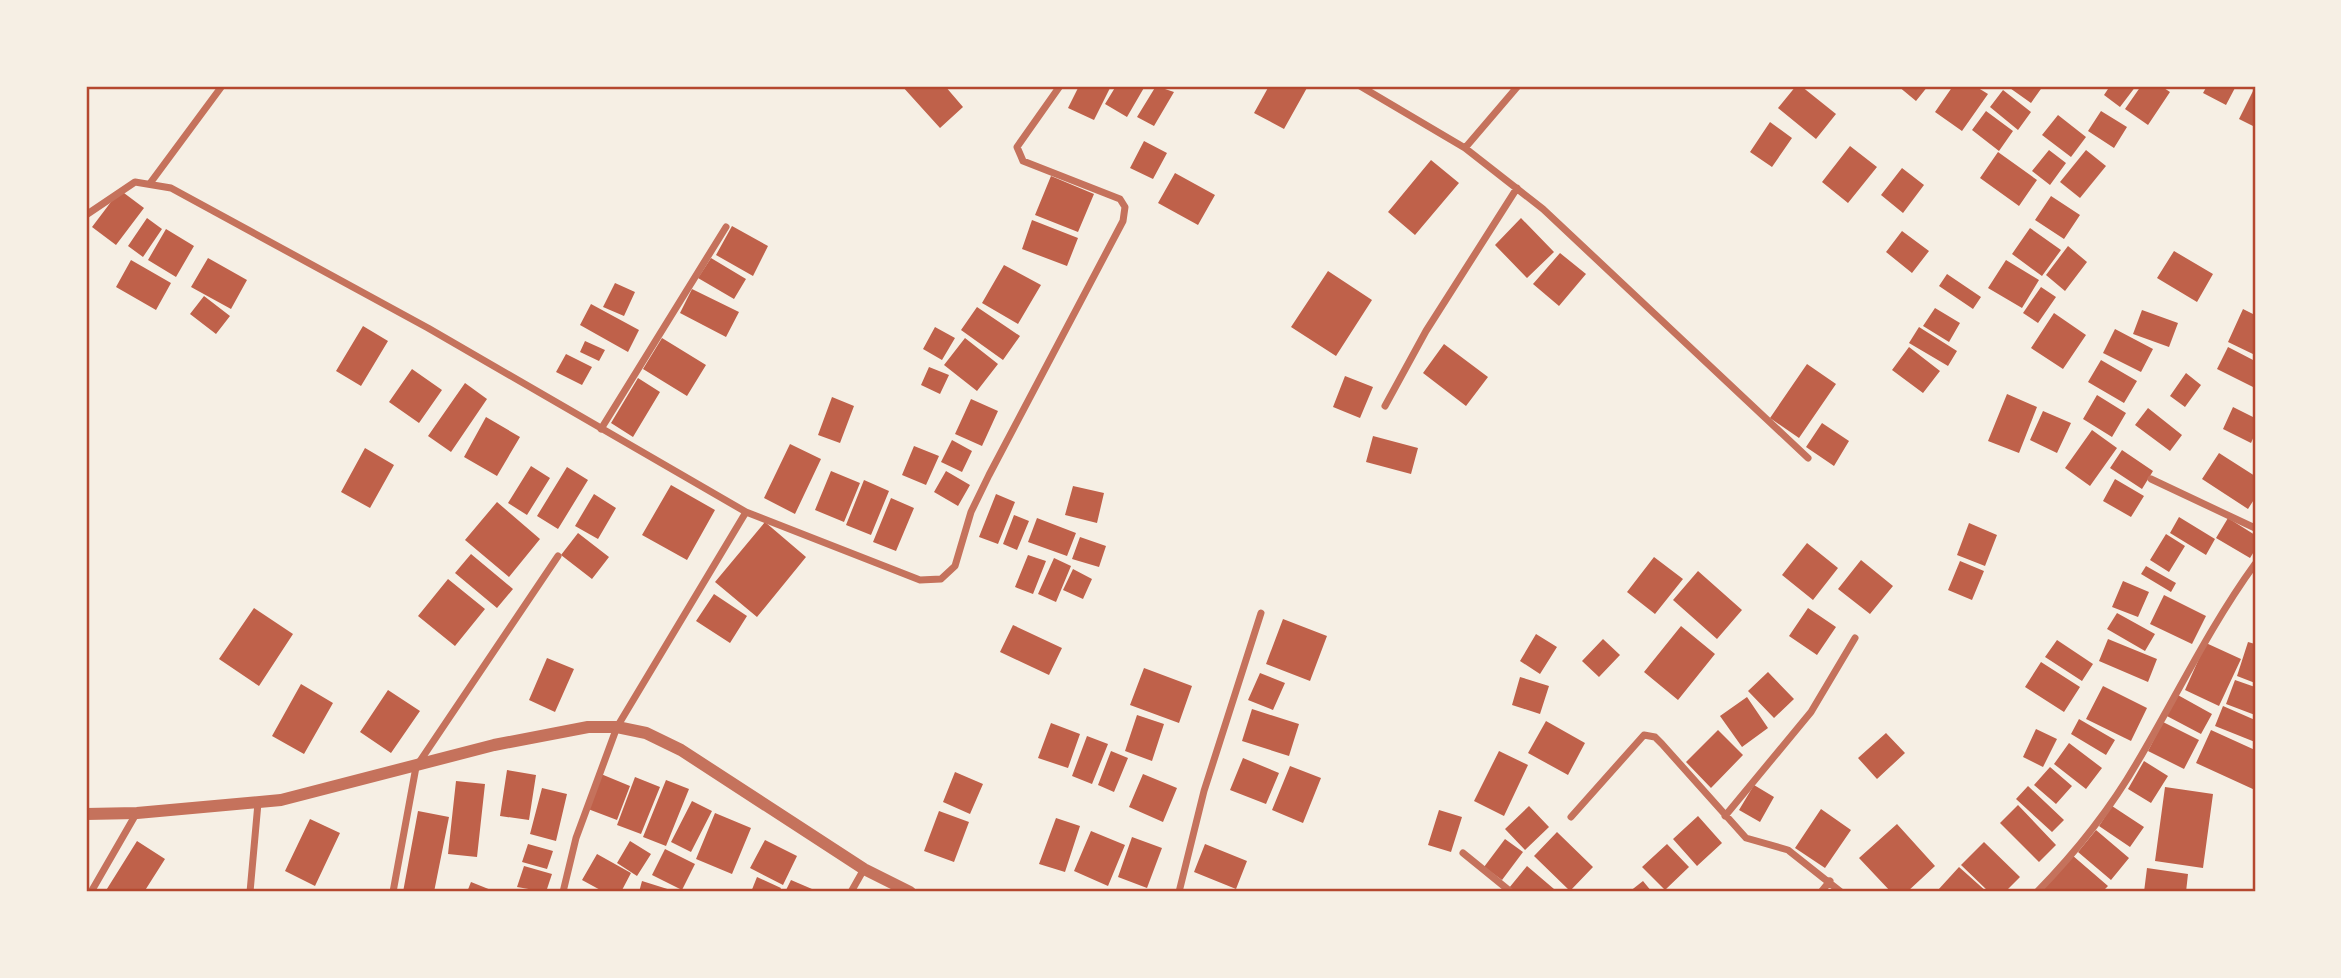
<svg xmlns="http://www.w3.org/2000/svg" width="2341" height="978" viewBox="0 0 2341 978" font-family="Rubik,sans-serif">
<style>
.building{fill:#bf614a}
.lines{fill:none;stroke-linecap:round;stroke-linejoin:round}
.minor{stroke:#c5725c;stroke-width:7}
.tertiary{stroke:#c5725c;stroke-width:12}
.neatline{fill:none;stroke:#b5482f;stroke-width:2.5}
</style>
<rect width="100%" height="100%" fill="#f6efe4"/>
<!-- building -->
<path class="building" d="M902 86H945L963 107 940 128Z
M1079 86H1111L1094 120 1068 108Z
M1116 86H1145L1127 117 1105 104Z
M1156 86 1174 92 1154 126 1137 117Z
M1269 86H1308L1284 129 1254 113Z
M1796 86H1801L1836 114 1816 139 1778 108Z
M1898 86H1928L1916 101Z
M1953 86H1975L1988 94 1962 131 1935 112Z
M2007 86H2043L2031 103Z
M2110 86H2136L2120 107 2104 95Z
M2141 86H2161L2170 92 2148 125 2125 109Z
M2207 86H2236L2226 105 2203 93Z
M2003 90 2031 112 2018 130 1990 107Z
M2253 91 2255 92V127L2239 119Z
M1986 111 2013 131 1999 151 1972 130Z
M2101 111 2127 127 2114 148 2088 131Z
M2058 115 2086 137 2071 157 2042 135Z
M1770 122 1792 138 1772 167 1750 152Z
M1144 141 1167 153 1153 179 1130 168Z
M1850 146 1877 167 1848 203 1822 182Z
M2049 150 2066 163 2050 185 2032 171Z
M2086 150 2106 166 2080 198 2060 182Z
M1998 152 2037 180 2019 206 1980 178Z
M1431 160 1459 183 1415 235 1388 212Z
M1902 168 1924 185 1903 213 1881 195Z
M1175 173 1215 195 1198 225 1158 203Z
M1051 176 1094 194 1078 232 1035 215Z
M120 190 144 208 116 245 92 227Z
M2051 196 2080 215 2064 239 2035 220Z
M147 218 162 229 143 257 128 246Z
M1521 218 1554 252 1527 278 1495 245Z
M1032 220 1078 238 1067 266 1022 249Z
M732 226 768 246 753 276 716 255Z
M2030 228 2061 250 2042 276 2012 254Z
M166 229 194 246 176 277 148 260Z
M1902 231 1929 251 1912 273 1886 252Z
M2068 246 2087 262 2065 291 2046 275Z
M2174 251 2213 274 2197 302 2157 278Z
M1560 253 1586 274 1559 306 1533 284Z
M208 258 247 280 231 309 191 287Z
M711 258 746 279 734 299 698 278Z
M131 260 171 283 156 310 116 287Z
M2006 260 2039 280 2022 308 1988 288Z
M1004 265 1041 285 1018 324 982 303Z
M1328 271 1372 300 1336 356 1291 327Z
M1947 274 1981 297 1973 309 1939 286Z
M615 283 635 292 624 316 603 307Z
M2041 287 2056 297 2038 323 2023 313Z
M692 289 739 312 726 337 680 313Z
M204 296 230 316 216 334 190 314Z
M591 304 639 330 628 352 580 325Z
M977 307 1020 336 1003 360 961 330Z
M1935 308 1960 323 1949 342 1923 326Z
M2243 309 2255 315V355L2228 342Z
M2142 310 2178 323 2169 347 2133 334Z
M2054 313 2086 335 2063 369 2031 348Z
M363 326 388 341 361 386 336 371Z
M935 327 955 338 942 360 923 349Z
M1919 327 1957 351 1948 366 1909 343Z
M2115 329 2153 349 2141 372 2103 353Z
M662 338 706 365 687 396 643 369Z
M965 338 998 364 977 391 944 365Z
M585 341 605 350 599 361 580 352Z
M1444 344 1488 377 1466 406 1423 373Z
M1909 347 1940 371 1923 393 1892 370Z
M2228 347 2255 361V388L2217 369Z
M566 354 592 367 582 385 556 372Z
M2101 360 2137 381 2124 403 2088 382Z
M1807 364 1836 384 1799 438 1770 418Z
M929 367 949 375 940 394 921 385Z
M412 369 442 390 419 423 389 402Z
M2186 373 2201 385 2185 407 2170 396Z
M1345 376 1373 387 1360 418 1333 407Z
M638 378 660 392 633 437 611 423Z
M465 383 487 399 451 452 428 436Z
M2007 394 2037 407 2019 453 1988 441Z
M2097 395 2126 413 2112 437 2083 419Z
M832 397 854 406 840 443 818 435Z
M971 399 998 411 982 446 955 434Z
M2233 407 2255 418V434L2251 443 2223 429Z
M2148 408 2182 435 2170 451 2135 425Z
M2043 411 2071 423 2057 453 2030 440Z
M486 417 520 437 497 476 464 457Z
M1822 423 1849 441 1834 466 1806 447Z
M2092 430 2117 448 2090 486 2065 468Z
M1373 436 1418 448 1411 474 1366 462Z
M952 440 972 451 962 472 941 462Z
M790 444 821 459 795 514 764 498Z
M914 446 939 456 926 485 902 475Z
M365 448 394 465 370 508 341 492Z
M2122 450 2153 471 2142 489 2110 468Z
M2219 453 2255 476V498L2248 509 2202 479Z
M531 466 550 478 527 515 508 503Z
M567 467 588 480 558 529 537 516Z
M831 471 860 483 844 522 815 510Z
M946 471 970 485 958 506 934 492Z
M2115 479 2144 496 2131 517 2103 501Z
M864 480 889 491 871 535 846 525Z
M671 485 715 510 687 560 642 535Z
M1073 486 1104 493 1097 523 1065 515Z
M594 494 616 508 598 539 575 526Z
M996 494 1015 502 998 544 979 537Z
M891 498 914 508 896 551 873 542Z
M497 502 540 539 509 577 465 540Z
M1014 515 1029 521 1017 550 1003 544Z
M2179 517 2215 539 2206 555 2170 533Z
M1037 518 1076 533 1067 556 1028 542Z
M2228 518 2255 535V550L2250 558 2216 538Z
M765 522 806 557 757 617 715 582Z
M1969 523 1997 535 1985 566 1957 555Z
M578 533 609 557 592 579 561 555Z
M2166 534 2185 546 2169 572 2150 560Z
M1080 537 1106 546 1099 567 1072 559Z
M1807 543 1838 568 1813 600 1782 575Z
M471 554 513 589 497 608 455 573Z
M1028 555 1046 561 1033 594 1015 587Z
M1654 557 1683 579 1655 614 1627 592Z
M1054 558 1071 566 1056 602 1038 594Z
M1861 560 1893 586 1870 614 1838 589Z
M1960 561 1984 571 1972 600 1948 590Z
M2146 566 2176 583 2171 592 2141 574Z
M1073 569 1092 579 1083 599 1063 590Z
M1698 571 1742 610 1717 639 1673 600Z
M448 579 485 609 455 646 418 616Z
M2123 581 2149 592 2138 617 2112 607Z
M714 594 747 616 730 643 696 621Z
M2164 595 2206 616 2192 644 2150 624Z
M254 608 293 634 259 686 219 659Z
M1808 608 1836 627 1817 655 1789 636Z
M2117 613 2155 634 2145 651 2107 629Z
M1283 619 1327 636 1310 681 1266 664Z
M1013 625 1062 648 1049 675 1000 652Z
M1681 626 1715 654 1678 700 1644 672Z
M1536 634 1557 647 1540 674 1520 661Z
M1603 639 1620 655 1599 677 1582 661Z
M2108 639 2157 659 2148 682 2099 661Z
M2057 640 2093 664 2082 681 2045 657Z
M2248 642 2255 644V683L2237 676Z
M2206 643 2241 659 2219 706 2185 690Z
M547 658 574 669 555 712 529 700Z
M2041 662 2080 687 2064 712 2025 687Z
M1144 668 1192 686 1179 723 1130 705Z
M1768 672 1794 699 1774 718 1748 691Z
M1260 673 1285 683 1273 710 1248 700Z
M1520 677 1549 686 1540 714 1512 705Z
M2235 680 2255 687V715L2226 704Z
M301 684 333 703 304 754 272 736Z
M2103 686 2147 708 2131 741 2086 719Z
M388 690 420 711 391 753 360 732Z
M2176 694 2212 714 2201 734 2165 715Z
M1747 697 1768 728 1742 747 1720 716Z
M2223 706 2255 720V742L2215 726Z
M1252 709 1299 724 1289 756 1242 741Z
M1137 715 1164 724 1152 761 1125 751Z
M2079 719 2115 740 2106 755 2071 734Z
M1546 721 1585 743 1568 775 1528 753Z
M2163 722 2199 740 2184 769 2148 751Z
M1051 723 1080 734 1068 768 1038 758Z
M2036 729 2057 739 2043 767 2023 757Z
M1718 730 1743 755 1711 788 1686 762Z
M2211 730 2255 750V790L2196 763Z
M1886 733 1905 753 1877 779 1858 758Z
M1087 736 1108 744 1092 784 1072 776Z
M2069 743 2102 768 2086 789 2054 764Z
M1111 751 1128 758 1114 792 1098 785Z
M1499 751 1528 765 1504 816 1474 801Z
M1243 758 1279 773 1266 804 1230 790Z
M2144 761 2168 776 2151 803 2128 789Z
M1290 766 1321 778 1303 823 1272 810Z
M2050 767 2072 786 2056 804 2034 785Z
M507 770 536 775 529 820 500 816Z
M955 772 983 784 970 814 943 802Z
M601 774 630 786 617 820 588 809Z
M1143 774 1177 788 1163 822 1129 807Z
M635 777 660 787 641 834 617 825Z
M666 780 689 789 666 846 643 837Z
M456 781 485 784 477 857 448 854Z
M1754 785 1774 797 1760 822 1739 810Z
M2028 786 2064 820 2052 832 2016 799Z
M2165 787 2213 794 2203 868 2155 861Z
M542 788 567 794 556 841 530 834Z
M692 801 712 811 691 852 671 842Z
M2018 805 2056 845 2039 862 2000 823Z
M1529 806 1549 827 1525 850 1505 829Z
M2112 806 2144 827 2130 847 2099 826Z
M1821 809 1851 830 1825 868 1795 848Z
M1439 810 1462 817 1451 852 1428 845Z
M418 811 449 817 434 892H403Z
M939 811 969 822 954 862 924 851Z
M715 813 751 828 732 874 696 859Z
M1698 816 1722 843 1697 866 1673 839Z
M1056 818 1080 826 1065 872 1039 864Z
M310 819 340 833 315 886 285 871Z
M1897 824 1935 866 1907 892H1891L1859 858Z
M2096 830 2129 858 2111 880 2078 852Z
M1091 831 1125 845 1108 886 1074 871Z
M1557 832 1593 867 1570 891 1534 856Z
M1132 837 1162 848 1147 888 1118 877Z
M1505 839 1523 852 1502 880 1484 867Z
M765 840 797 856 783 885 750 868Z
M137 841 165 859 144 892H105Z
M630 841 651 854 637 876 617 863Z
M1984 842 2020 877 2005 892H1989L1961 865Z
M528 844 553 851 547 869 522 862Z
M1205 844 1247 861 1236 889 1194 872Z
M1667 844 1689 867 1665 890 1642 867Z
M665 849 695 864 682 890 652 875Z
M597 854 631 873 621 892H604L582 880Z
M2072 855 2108 886 2102 892H2048L2043 888Z
M524 866 552 874 546 892 517 887Z
M1527 866 1554 889 1551 892H1514L1509 888Z
M1959 867 1987 892 1938 890Z
M2147 868 2188 874 2186 892H2144Z
M757 877 781 888 779 892H751Z
M791 880 819 892H785Z
M642 881 677 892H639Z
M1643 881 1652 892H1629Z
M471 882 491 890 490 892H467Z"/>
<g class="lines">
<!-- minor -->
<path class="minor" d="M1360 86 1465 148 1518 86
M1465 148 1543 209 1808 458
M151 182 222 86
M86 215 135 182 171 188 428 328 746 512
M1385 406 1426 331 1517 188
M601 429 726 227
M2151 479 2255 528
M1725 816 1811 712 1855 638
M1571 817 1644 735 1655 737 1662 744 1746 838 1788 850 1841 892
M1463 853 1511 892
M91 892 136 814
M250 892 258 803
M393 892 416 767 558 556
M563 892 576 838 617 727 746 512 920 580 941 579 955 566 971 512 989 475 1123 221 1125 207 1120 199 1023 161 1017 147 1060 86
M851 892 864 869
M1179 892 1204 791 1261 613
M1821 892 1830 881
M2037 892C2075 853 2111 808 2138 761 2177 695 2210 626 2255 564"/>
<!-- tertiary -->
<path class="tertiary" d="M86 814 137 813 281 800 494 745 588 727H617L646 733 681 750 864 869 910 892"/>
</g>
<!-- border -->
<rect width="2341" height="978" fill="none" stroke="#f6efe4" stroke-width="175"/>
<rect x="88" y="88" width="2166" height="802" class="neatline"/>
</svg>
